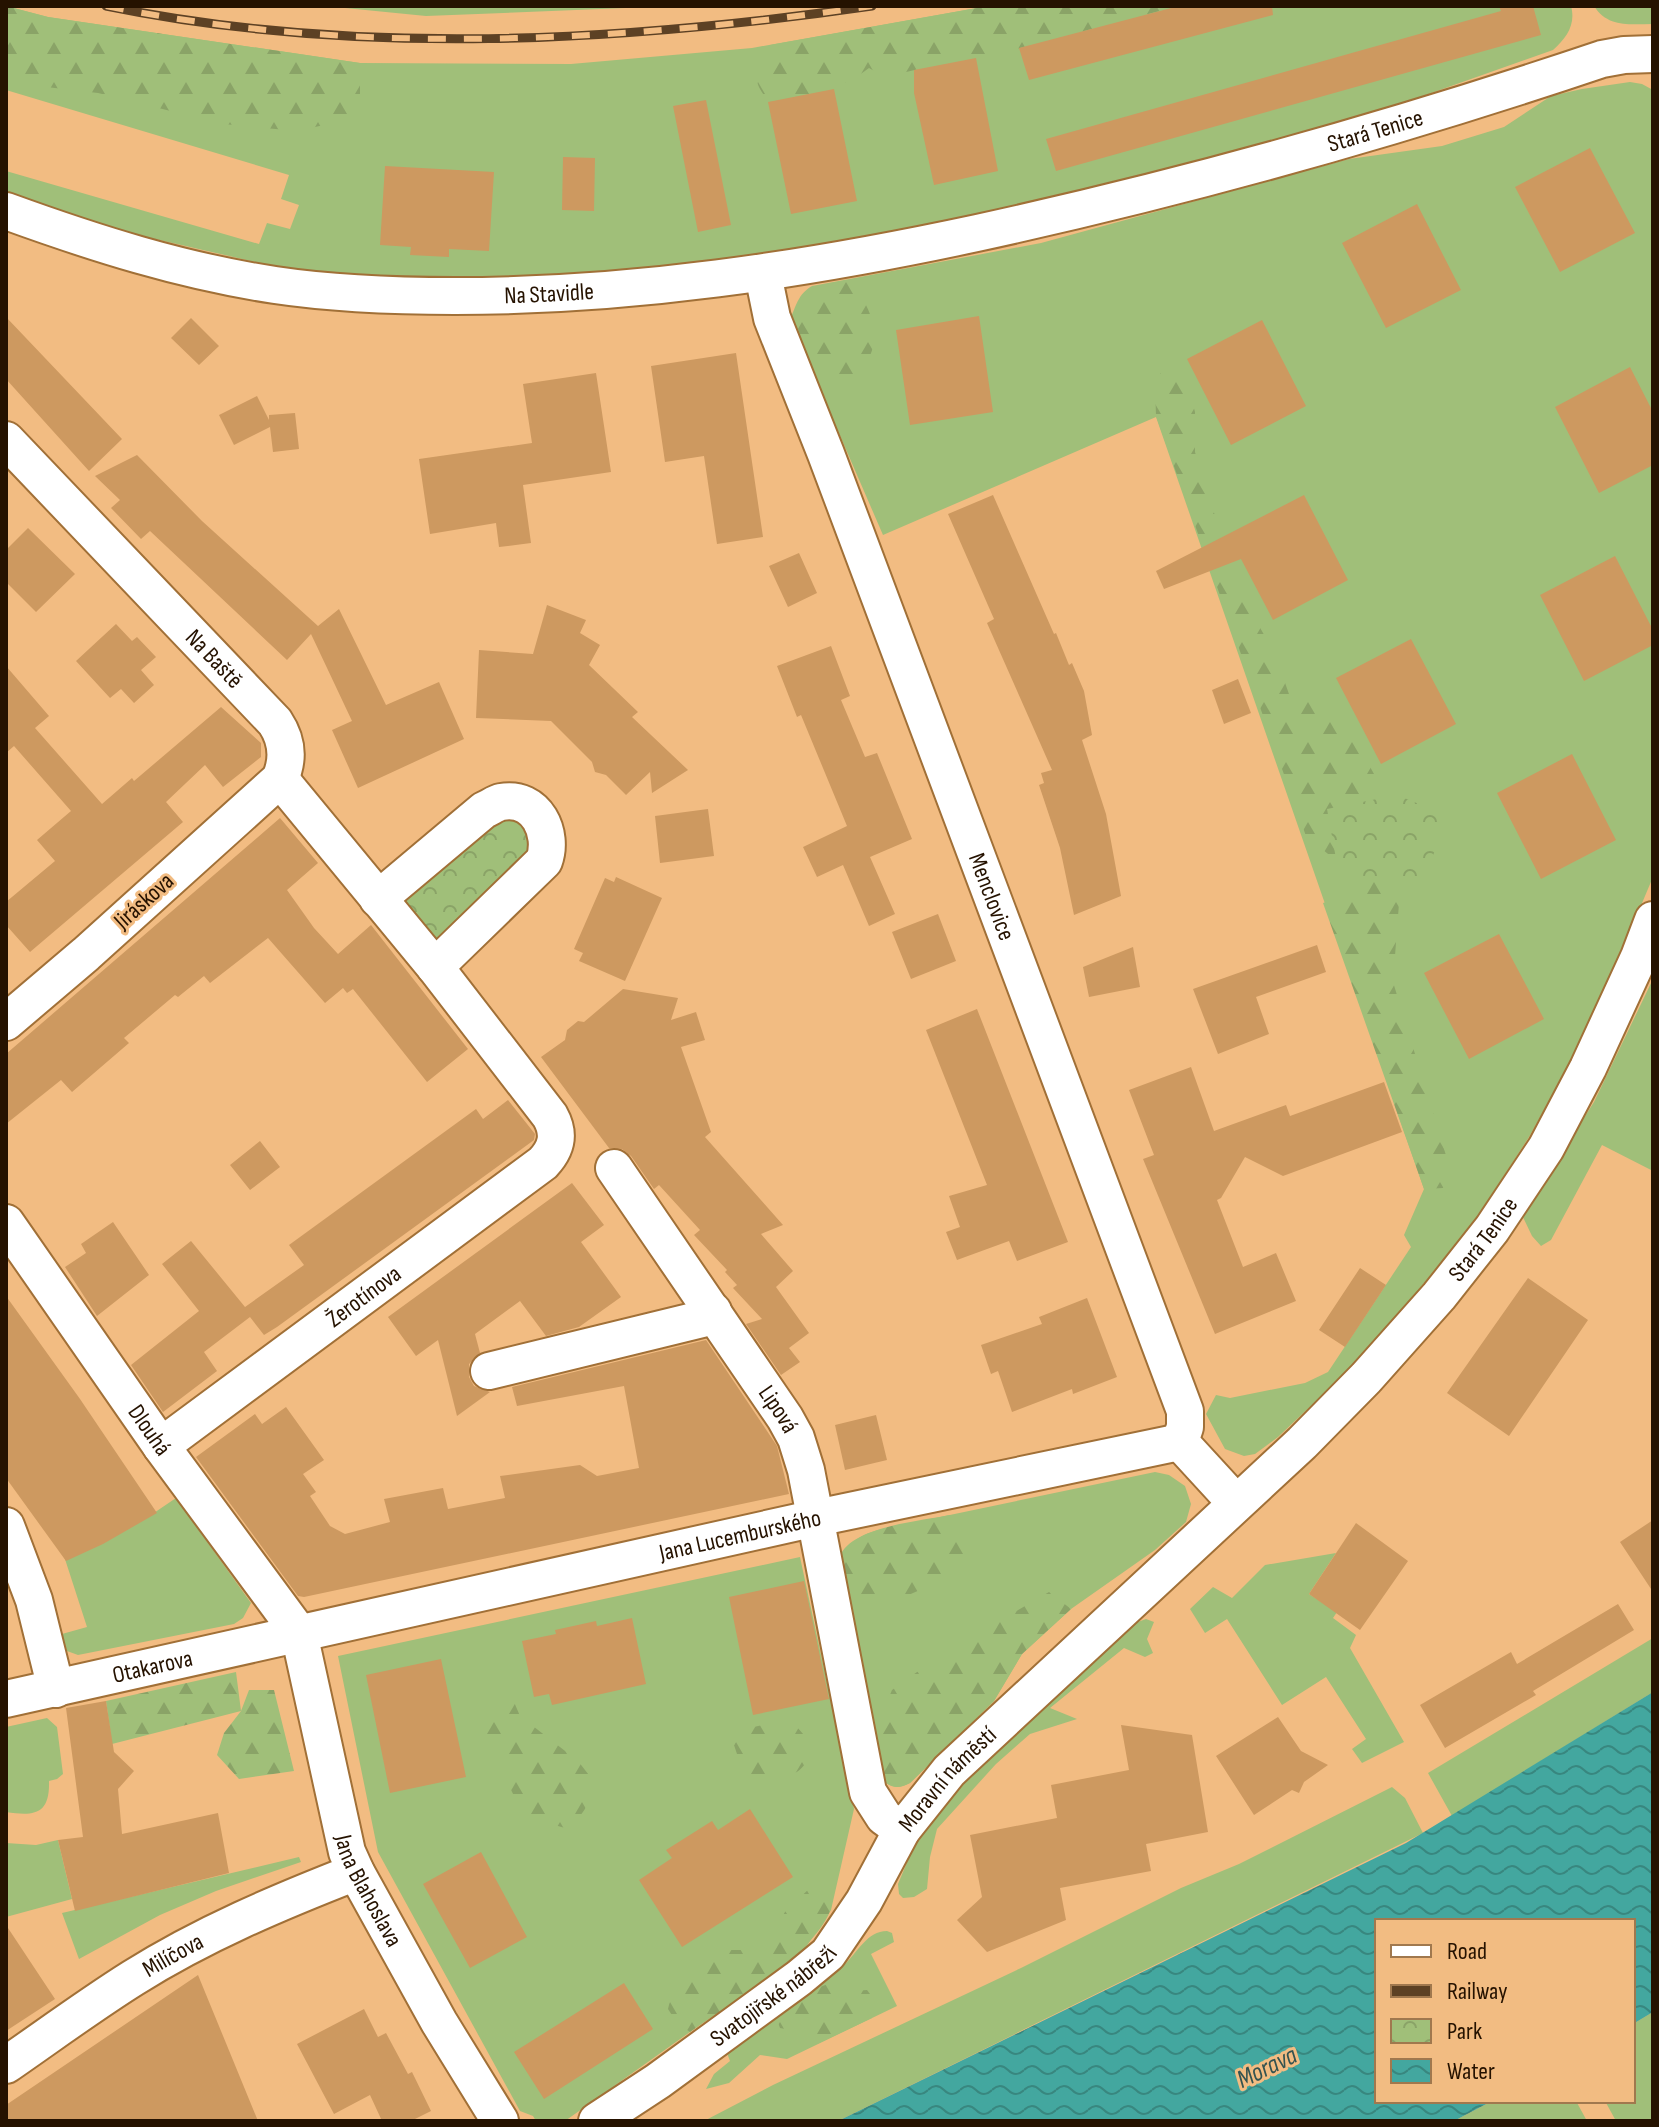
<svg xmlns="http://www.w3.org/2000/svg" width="1659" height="2127" viewBox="0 0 1659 2127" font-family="'Sofia Sans Condensed',sans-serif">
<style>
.green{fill:#a0bf79}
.forest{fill:url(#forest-firs)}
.park{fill:url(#park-crowns)}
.water{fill:url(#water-waves)}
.building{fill:#cd9960}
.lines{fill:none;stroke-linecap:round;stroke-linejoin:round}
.street-casing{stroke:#a17037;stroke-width:40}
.street{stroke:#fff;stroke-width:36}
.rail-casing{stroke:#5d4124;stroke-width:9}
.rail{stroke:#f2bc82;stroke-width:6;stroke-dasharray:18;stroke-linecap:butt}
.labels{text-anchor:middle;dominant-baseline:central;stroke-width:6;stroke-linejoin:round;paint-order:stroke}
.street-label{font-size:24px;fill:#251200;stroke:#f2bc82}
.water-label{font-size:26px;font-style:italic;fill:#345350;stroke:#f2bc82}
</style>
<defs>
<pattern id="forest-firs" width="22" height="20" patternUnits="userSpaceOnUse" patternTransform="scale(2)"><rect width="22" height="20" fill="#a0bf79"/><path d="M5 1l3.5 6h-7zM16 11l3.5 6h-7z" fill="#8aa367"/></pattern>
<pattern id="park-crowns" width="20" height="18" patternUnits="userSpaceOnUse" patternTransform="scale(2)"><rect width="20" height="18" fill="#a0bf79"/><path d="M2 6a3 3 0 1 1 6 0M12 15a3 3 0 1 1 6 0" fill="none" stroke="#8aa367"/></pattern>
<pattern id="water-waves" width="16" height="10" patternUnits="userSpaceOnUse" patternTransform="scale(2)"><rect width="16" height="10" fill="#43a79f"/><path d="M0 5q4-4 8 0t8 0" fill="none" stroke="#38877f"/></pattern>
</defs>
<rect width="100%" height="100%" fill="#f2bc82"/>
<!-- green -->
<path class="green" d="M6 6 48 17 360 63 571 64 752 48 988 6H1571C1576 24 1567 38 1553 50L1344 124 1071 195 847 245 683 266 489 279 303 273 129 233 6 193V171L259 244 267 223 290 229 299 205 281 199 289 175 6 90Z
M325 6H646L650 7 426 16Z
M1594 6H1653V24C1630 24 1608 28 1594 6Z
M1630 82 1642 84 1653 90V877L1589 1029 1529 1137 1478 1216 1400 1313 1334 1384 1278 1437 1255 1454 1244 1456 1225 1449 1206 1414 1216 1395 1230 1398 1305 1383 1328 1372 1411 1247 1404 1235 1424 1189 1156 417 883 535 790 320C796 306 798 294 812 286L1041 243 1349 159 1442 146 1504 127 1551 96 1582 89Z
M1653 979V1171L1602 1145 1551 1240 1541 1246 1532 1236 1522 1215 1594 1102Z
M1155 1472 1169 1475 1185 1486 1191 1504 1186 1522 1155 1550 1071 1609 1022 1654 994 1701 910 1783C895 1791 890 1786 878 1777L840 1555C851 1541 861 1535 878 1530Z
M176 1498 251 1603 243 1618 234 1624 78 1655 67 1651 62 1634 87 1627 64 1556 145 1519Z
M1336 1553 1309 1594 1337 1612 1333 1618 1356 1635 1350 1648 1404 1742 1362 1763 1352 1749 1366 1739 1326 1677 1282 1705 1227 1619 1205 1633 1190 1609 1213 1587 1232 1598 1265 1565Z
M800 1557 854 1809 831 1910 804 1950 690 2032 565 2121H536L533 2116 520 2111 378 1852 338 1656Z
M1146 1619 1154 1622 1147 1639 1153 1653 1145 1657 1124 1648 1050 1708 1077 1719 1030 1734 996 1764 937 1829 930 1857 927 1889 914 1897 903 1898 899 1894 898 1884 916 1841 946 1804 976 1770 1033 1715 1135 1623Z
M1653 1638V1692L1452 1816 1428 1773Z
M47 1718 57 1727 63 1774 57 1779 49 1781C50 1815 34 1816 6 1812V1727Z
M1392 1787 1405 1798 1423 1833 838 2121H704L773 2085 1021 1968 1181 1888 1239 1864Z
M58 1840 72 1899 6 1917V1843L36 1845Z
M299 1857 301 1862 216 1891 160 1915 79 1959 62 1913Z
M887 1931 892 1933 894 1942 871 1954 897 2006 787 2059 760 2055 729 2083 706 2089 714 2074 730 2061 727 2053C766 2024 809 1998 844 1965 858 1952 867 1931 887 1931Z
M1653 2012V2121H1616L1605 2101H1633V2024Z
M1492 2101H1576L1587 2121H1454Z"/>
<!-- forest -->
<path class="forest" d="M6 6 48 17 360 63V117L297 131 223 124 98 93 29 85 6 73Z
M988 6H1178L986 57 940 64 885 77 869 68C840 91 806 95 770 103 748 76 757 74 770 45Z
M846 280C876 305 890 357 847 378 839 382 826 380 817 380L797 326C812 314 829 283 846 280Z
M1164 367 1185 375 1195 412V452L1238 589 1275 654 1290 697 1333 700 1379 783 1385 815 1402 864 1393 982 1452 1175 1443 1188 1424 1189 1323 903 1355 893V876L1306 836 1156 416 1155 384Z
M950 1515 959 1522 970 1542 969 1555 952 1576 897 1600 871 1605 840 1597C840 1585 836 1564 841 1554 855 1526 922 1521 950 1515Z
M1049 1592 1071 1609 1022 1654 994 1701 910 1783C895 1791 890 1786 878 1777L866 1723 887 1702 892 1690 917 1672 956 1654 999 1621Z
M236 1672 241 1711 249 1690H274L294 1771 239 1779 217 1755 224 1733 241 1711 112 1744 106 1701Z
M497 1695 514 1702 520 1716 578 1761 592 1779C590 1803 586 1815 565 1828L537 1820 514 1796 477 1719 483 1703Z
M767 1724 797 1727 810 1742C809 1748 809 1757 806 1762 795 1783 763 1778 744 1775L734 1745 744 1729Z
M812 1886 828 1887C831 1895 833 1903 830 1911 813 1955 729 2004 690 2032L677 2023 668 2009 674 1984 682 1974 725 1950H743L771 1934 785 1912Z
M839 1980 854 1991 867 1990 873 1998 872 2018 817 2044 801 2032 780 2028 776 2017 817 1988Z"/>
<!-- park -->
<path class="park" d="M1397 795 1446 815 1426 878 1339 875 1327 809Z
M521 815 536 845 438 943 405 907 401 894 477 826Z"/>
<!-- water -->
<path class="water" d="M1653 1692V2012L1633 2024V1921H1377V2101H1492L1454 2121H838L1406 1843Z"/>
<!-- building -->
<path class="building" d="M1179 6H1272L1273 15 1029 80 1019 48Z
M1499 6H1533L1541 35 1056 171 1046 139 1501 11Z
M976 58 998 171 934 185 914 93V70Z
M834 89 857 201 791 214 768 102Z
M706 100 731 225 698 232 673 106Z
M1590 148 1635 233 1560 272 1515 187Z
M563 157 595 158 594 211 562 210Z
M385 166 494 172 489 251 449 249V257L410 255 411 247 380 245Z
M1417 204 1461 290 1386 328 1342 243Z
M979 316 993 412 910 425 896 330Z
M6 317 122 439 89 471 6 379Z
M191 318 219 346 199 365 171 338Z
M1262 320 1306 406 1231 445 1187 359Z
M736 353 763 537 717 544 704 456 665 462 651 366Z
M1630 367 1653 412V465L1599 493 1555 407Z
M596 373 611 472 523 485 531 543 499 547 496 523 430 534 419 459 532 443 523 384Z
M257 396 269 420V415L295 413 299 449 273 452 270 427 234 445 219 415Z
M137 455 202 521 318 626 339 609 386 705 439 682 464 739 358 788 332 730 352 721 311 634 287 660 150 531 141 539 111 508 120 500 95 476Z
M993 495 1054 634 1056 633 1069 665 1072 663 1084 691 1092 735 1082 740 1106 814 1121 896 1074 915 1060 848 1039 785 1044 783 1041 773 1052 770 987 623 994 619 948 514Z
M1304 495 1348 580 1273 620 1241 559 1164 589 1156 571Z
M28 528 75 574 36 612 6 582V550Z
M799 553 817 593 788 607 769 566Z
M1615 556 1653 630V645L1584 681 1540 595Z
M547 605 586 620 580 633 600 645 589 665 638 712 632 717 688 770 652 793 650 772 626 795 606 775 595 772 592 762 551 721 476 718 479 650 533 654Z
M116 624 132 641 137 637 156 657 141 670 154 685 134 703 121 689 110 698 76 661Z
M1411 639 1456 724 1381 764 1336 678Z
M831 646 850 696 841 700 865 757 877 753 912 839 870 857 895 914 869 926 843 865 817 877 803 847 847 826 801 715 797 717 777 666Z
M6 666 49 716 35 728 102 804 132 778 134 781 221 707 261 743V757L223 787 205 765 166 802 183 822 30 952 6 925V902L55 861 37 840 71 811 14 746 6 753Z
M1238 679 1251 713 1224 724 1212 690Z
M1572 754 1616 840 1541 879 1497 793Z
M708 809 714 856 660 863 655 816Z
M280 818 318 863 287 890 314 928 338 954 371 925 468 1049 427 1082 353 989 347 993 343 988 325 1003 268 938 210 983 204 976 178 997 175 995 124 1038 129 1043 72 1092 61 1080 6 1124V1054Z
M616 877 662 898 625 981 579 961 583 953 574 949 605 878 614 882Z
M938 914 956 961 911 979 892 932Z
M1499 934 1544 1019 1469 1059 1424 973Z
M1317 945 1326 972 1256 997 1269 1034 1218 1054 1193 989Z
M1133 947 1140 987 1089 997 1083 967Z
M623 989 678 998 671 1020 696 1012 705 1040 681 1047 711 1132 705 1137 783 1225 761 1234 793 1271 776 1287 809 1333 789 1348 800 1362 781 1375 746 1324 762 1319 733 1288 737 1285 725 1272 727 1270 694 1235 700 1230 659 1185 654 1189 631 1156 622 1149 609 1148 541 1057 565 1040 567 1030 578 1021 584 1022Z
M977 1009 1068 1242 1017 1261 1009 1241 957 1260 946 1232 960 1227 949 1196 987 1185 926 1030Z
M1191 1067 1214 1131 1286 1105 1290 1116 1384 1082 1402 1132 1283 1176 1245 1157 1221 1198 1217 1200 1243 1267 1276 1253 1296 1301 1215 1334 1143 1159 1154 1155 1129 1090Z
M508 1100 535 1134 534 1140 277 1327 264 1335 250 1317 204 1352 217 1371 163 1412 131 1365 199 1311 162 1264 191 1241 245 1307 304 1265 289 1245 476 1109 483 1119Z
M260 1141 280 1167 250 1190 230 1165Z
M572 1183 604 1225 581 1242 621 1297 579 1327 546 1336 520 1301 475 1334 480 1353 469 1364V1377L474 1386 490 1392 457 1416 438 1340 416 1356 388 1317Z
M113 1222 149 1275 97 1316 65 1267 86 1253 81 1244Z
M1360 1268 1386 1285 1345 1347 1319 1330Z
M1528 1278 1588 1320 1509 1436 1447 1393Z
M6 1296 80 1399 157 1513 103 1544 66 1561 6 1478Z
M1087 1298 1117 1377 1073 1394 1072 1389 1012 1412 998 1371 991 1374 981 1345 1042 1324 1039 1317Z
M706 1340 777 1446 789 1494 304 1597 298 1596 196 1457 255 1414 262 1424 286 1407 324 1460 303 1474 316 1492 310 1496 330 1526 345 1534 390 1522 384 1499 443 1488 448 1509 505 1498 500 1476 580 1465 597 1476 639 1468 624 1386 517 1406 512 1387Z
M876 1415 887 1460 845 1470 835 1425Z
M1653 1520V1592L1620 1542Z
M1356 1523 1408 1561 1360 1630 1309 1594Z
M804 1581 829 1699 753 1715 729 1597Z
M1618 1604 1634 1630 1533 1691 1536 1695 1445 1748 1420 1705 1511 1652 1517 1664Z
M632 1618 646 1684 552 1705 549 1694 534 1697 522 1641 556 1634 555 1630 596 1621 597 1626Z
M441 1659 466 1777 390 1793 366 1675Z
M106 1701 114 1752 134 1771 118 1789 122 1834 218 1813 229 1873 75 1911 58 1840 83 1837 66 1708Z
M1278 1717 1301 1751 1328 1765 1304 1782 1299 1793 1292 1790 1254 1815 1216 1756Z
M1121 1725 1192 1735 1208 1832 1146 1844 1151 1871 1060 1888 1066 1920 987 1952 957 1920 982 1897 970 1835 1057 1818 1051 1785 1129 1770Z
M750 1809 793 1877 682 1947 639 1880 672 1858 666 1850 712 1821 718 1830Z
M481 1852 527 1937 470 1968 423 1884Z
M6 1925 55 1999 6 2031Z
M198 1975 258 2121H6V2105Z
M624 1983 653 2029 544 2099 514 2052Z
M364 2009 378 2037 386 2033 408 2074 412 2072 431 2111 411 2121H382L370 2095 334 2114 297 2044Z"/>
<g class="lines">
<!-- street casing -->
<g class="street-casing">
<g id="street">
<path id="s1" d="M6 211C94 243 182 271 275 285 335 294 395 296 455 296 632 296 804 270 977 233 1188 187 1397 128 1602 59L1624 55 1653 54"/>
<path id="s2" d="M763 274 772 318 826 454 1185 1411V1427L1180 1442 1236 1503"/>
<path id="s3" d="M6 440 275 722C287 740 289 759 280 779L86 954 6 1022"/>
<path d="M378 899 484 810C489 808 496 803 501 802 537 795 554 834 544 861L435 967"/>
<path id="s4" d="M614 1168 785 1418 796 1438 806 1470 868 1792 884 1817 902 1830"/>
<path id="s5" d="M6 1223 161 1446 299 1633 347 1852 356 1872 439 2022 500 2121"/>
<path d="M489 1371 702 1319 713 1311"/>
<path id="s6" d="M161 1446 543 1163C557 1148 560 1134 550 1116L435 967 280 779"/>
<path d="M6 1526 34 1600 56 1689"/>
<path id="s7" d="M6 1699 816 1518 1180 1442"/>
<path id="s8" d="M6 2065C48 2036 90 2005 133 1978 203 1934 279 1902 356 1872"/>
<path id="s9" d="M597 2121 658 2081 799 1978 828 1954 864 1901 902 1830 949 1771 1302 1443 1366 1378 1439 1296 1492 1229 1546 1148 1588 1068 1639 957 1653 920"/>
</g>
</g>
<!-- street -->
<use href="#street" class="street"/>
<!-- rail casing -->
<g class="rail-casing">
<path id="rail" d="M106 6C356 57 622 42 872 6"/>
</g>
<!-- rail -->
<use href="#rail" class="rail"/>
</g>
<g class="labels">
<!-- street labels -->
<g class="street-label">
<text stroke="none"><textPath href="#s1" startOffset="1398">Stará Tenice</textPath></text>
<text stroke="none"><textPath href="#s1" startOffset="554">Na Stavidle</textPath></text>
<text stroke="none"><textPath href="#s3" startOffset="302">Na Baště</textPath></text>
<text stroke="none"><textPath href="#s2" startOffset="664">Menclovice</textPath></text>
<text transform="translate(144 901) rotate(-42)">Jiráskova</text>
<text stroke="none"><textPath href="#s9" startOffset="1260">Stará Tenice</textPath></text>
<text stroke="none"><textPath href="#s6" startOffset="252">Žerotínova</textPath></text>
<text stroke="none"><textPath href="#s4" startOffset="292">Lipová</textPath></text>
<text stroke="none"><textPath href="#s5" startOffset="252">Dlouhá</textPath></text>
<text stroke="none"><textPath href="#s7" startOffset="752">Jana Lucemburského</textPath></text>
<text stroke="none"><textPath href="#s7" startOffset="150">Otakarova</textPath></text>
<text stroke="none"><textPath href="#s9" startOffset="498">Moravní náměstí</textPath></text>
<text stroke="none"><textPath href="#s5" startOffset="772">Jana Blahoslava</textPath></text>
<text stroke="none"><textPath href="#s8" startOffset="200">Milíčova</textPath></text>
<text stroke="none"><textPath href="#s9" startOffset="216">Svatojiřské nábřeží</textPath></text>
</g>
<!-- water labels -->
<g class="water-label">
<text transform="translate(1267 2068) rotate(-26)">Morava</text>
</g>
</g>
<!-- border -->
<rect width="1659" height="2127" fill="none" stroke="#251200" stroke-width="16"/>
<!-- legend -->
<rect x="1375" y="1919" width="260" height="184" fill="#f2bc82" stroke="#a0784e" stroke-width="2"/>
<rect x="1391" y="1945" width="40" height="12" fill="#ffffff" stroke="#a0784e" stroke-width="2"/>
<text x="1447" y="1959" font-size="24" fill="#251200">Road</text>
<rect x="1391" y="1985" width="40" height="12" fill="#5d4124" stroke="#a0784e" stroke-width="2"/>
<text x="1447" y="1999" font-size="24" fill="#251200">Railway</text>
<rect x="1391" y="2019" width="40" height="24" fill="url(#park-crowns)" stroke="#a0784e" stroke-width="2"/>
<text x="1447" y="2039" font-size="24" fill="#251200">Park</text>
<rect x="1391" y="2059" width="40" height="24" fill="url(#water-waves)" stroke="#a0784e" stroke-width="2"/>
<text x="1447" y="2079" font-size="24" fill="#251200">Water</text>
</svg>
